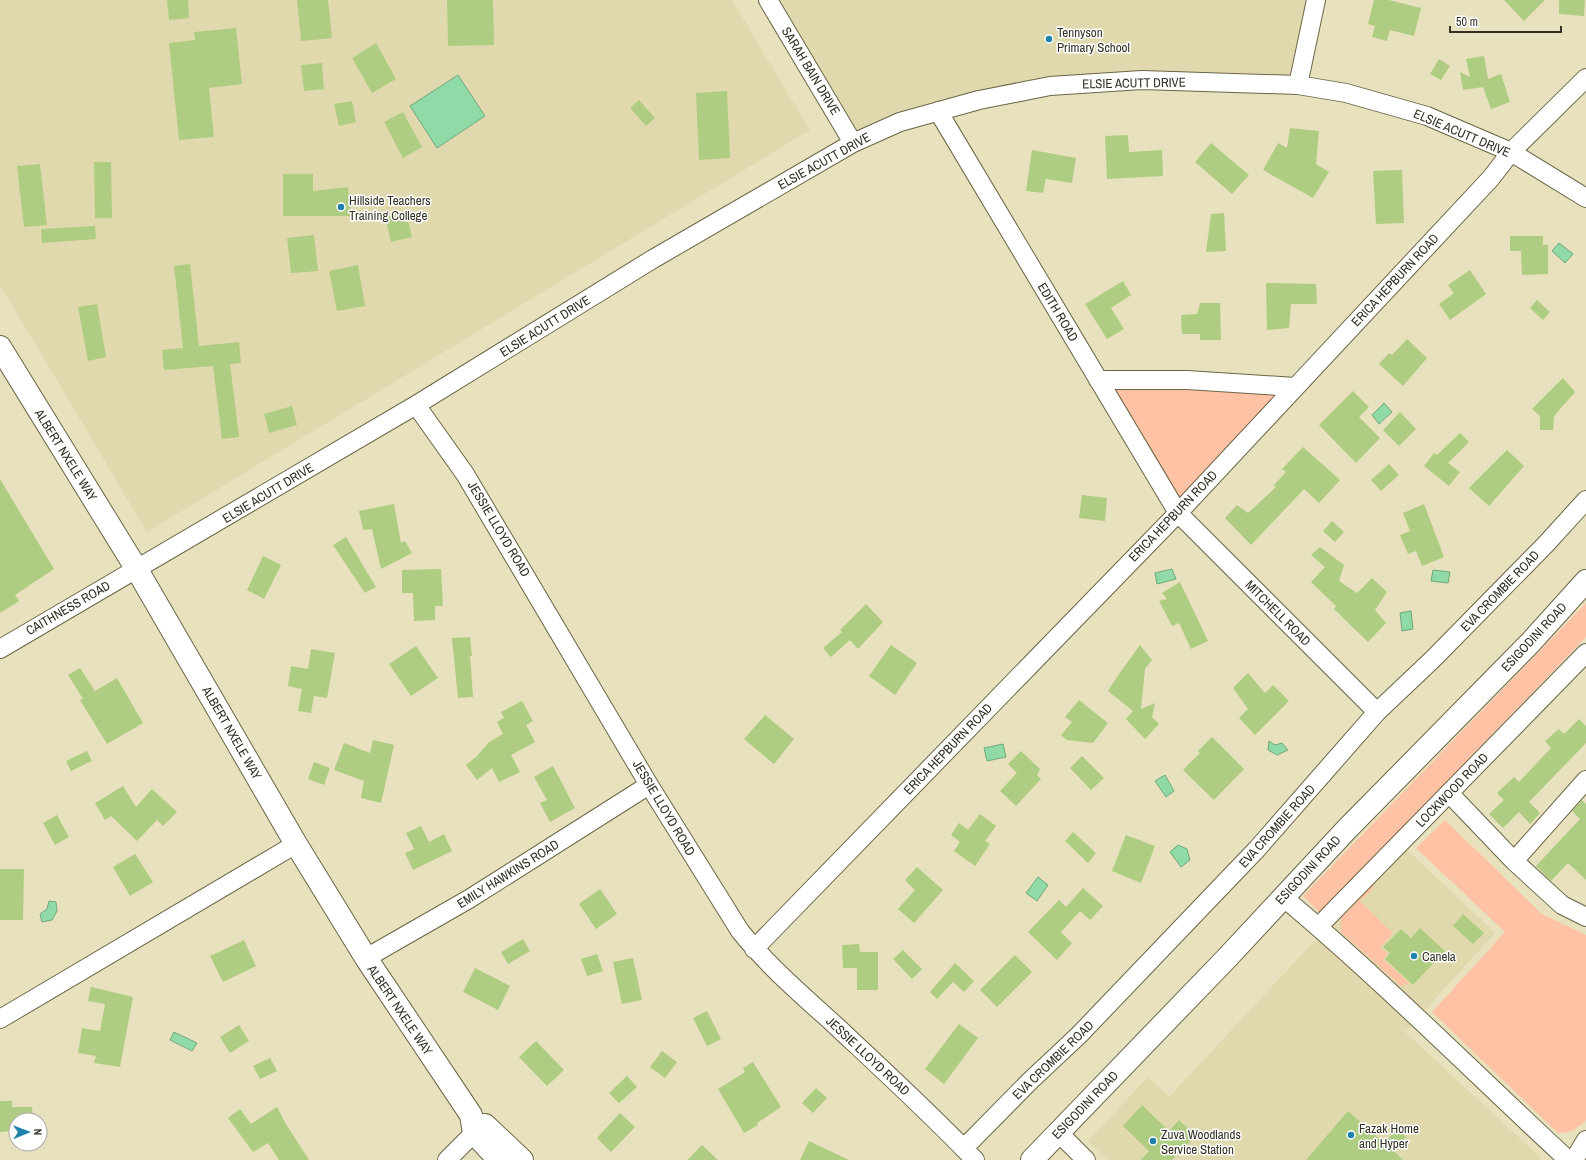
<svg xmlns="http://www.w3.org/2000/svg" width="1586" height="1160" viewBox="0 0 1586 1160" font-family="'Archivo Narrow',sans-serif">
<style>
.built{fill:#e0d9ad}
.green{fill:#ffc2a5}
.water{fill:#8fdaa6;stroke:#73a77e}
.building{fill:#afcd82}
.lines{fill:none;stroke-linecap:round;stroke-linejoin:round}
.minor-casing{stroke:#6b6545;stroke-width:20}
.secondary-casing{stroke:#6b6545;stroke-width:24}
.minor{stroke:#fff;stroke-width:18}
.secondary{stroke:#fff;stroke-width:22}
.poi-dot{fill:#1f80ab;stroke:#fff;stroke-width:1.5}
.labels{text-anchor:middle;dominant-baseline:central;stroke-width:3;stroke-linejoin:round;paint-order:stroke}
.poi-label{font-size:13px;fill:#323022;stroke:#fff;text-anchor:start}
.street-label{font-size:13px;fill:#323022;stroke:#fff}
</style>
<rect width="100%" height="100%" fill="#e7e1bd"/>
<!-- built -->
<path class="built" d="M0 0H732L810 130 147 532 0 285Z
M772 0H1312L1293 80 1046 84 855 139Z
M1403 846 1495 933 1405 1032 1540 1157 1541 1160H1107L1088 1141 1148 1077 1169 1097Z"/>
<!-- green -->
<path class="green" d="M1106 384 1283 391 1180 506Z
M1586 603V637L1320 913 1303 896Z
M1445 820 1542 914 1586 935V1120C1577 1129 1571 1133 1558 1133L1432 1012 1505 932 1416 848Z
M1369 883 1374 888 1360 901 1393 933 1380 947 1388 954 1383 959 1409 983 1401 986 1340 931 1342 912Z"/>
<!-- water -->
<path class="water" d="M458 75 485 116 437 148 410 106Z
M1559 243 1573 254 1565 263 1552 251Z
M1384 403 1392 412 1379 424 1372 415Z
M1172 569 1176 579 1157 584 1155 573Z
M1433 570 1450 572 1448 583 1431 581Z
M1411 611 1413 629 1402 631 1400 613Z
M1269 741 1275 745 1282 743 1288 750 1277 755 1268 750Z
M1003 744 1006 757 987 761 984 748Z
M1165 775 1174 791 1166 797 1155 781Z
M1178 845 1187 849 1190 860 1181 867 1170 852Z
M1038 877 1048 885 1037 901 1026 893Z
M49 901 56 902 57 911 52 920 42 922 40 914 47 909Z
M174 1032 197 1043 192 1051 170 1040Z"/>
<!-- building -->
<path class="building" d="M167 0H188L189 18 169 20Z
M297 0H328L332 38 301 41Z
M447 0H493L494 45 448 46Z
M1374 0H1389L1421 8 1414 36 1390 30 1387 41 1372 37 1375 26 1368 24Z
M1504 0H1545L1524 21Z
M1559 0H1585L1584 16 1559 14Z
M236 28 242 84 209 88 214 137 179 140 169 43 195 40 194 32Z
M376 43 396 79 372 93 352 58Z
M1484 56 1488 79 1501 74 1510 102 1491 109 1483 87 1463 90 1460 72 1470 77 1466 59Z
M1439 59 1450 66 1441 80 1430 74Z
M322 63 324 89 304 91 301 65Z
M727 91 730 158 699 160 696 93Z
M639 100 655 118 646 126 630 108Z
M352 101 356 122 339 126 334 104Z
M403 112 422 147 403 158 384 122Z
M1290 128 1319 131 1316 164 1329 172 1313 198 1263 170 1278 143 1287 148Z
M1128 135 1129 152 1162 150 1163 176 1107 179 1105 136Z
M1211 143 1249 175 1232 194 1195 162Z
M1032 150 1076 158 1072 183 1046 179 1043 193 1026 191Z
M94 162H111L112 218H95Z
M40 164 47 225 24 227 17 166Z
M1402 170 1404 223 1376 224 1373 171Z
M283 174H313V191L348 187 351 216H283Z
M406 212 412 237 391 242 385 217Z
M1224 213 1226 251 1206 252 1211 214Z
M95 226 96 239 42 243 41 229Z
M314 235 318 271 291 273 287 238Z
M1510 236H1543V245H1548V274L1522 275 1521 251H1510Z
M190 264 199 346 239 342 241 363 230 364 239 437 222 439 213 366 164 370 162 350 183 348 174 266Z
M358 265 365 306 337 311 329 271Z
M1470 270 1486 294 1450 320 1439 304 1454 293 1448 285Z
M1123 281 1131 295 1111 308 1124 329 1107 339 1085 304Z
M1266 283 1316 284 1317 304H1291L1289 328 1267 330Z
M1537 300 1550 312 1543 320 1530 308Z
M1200 303H1220L1221 340H1200V334H1182L1181 315 1197 314Z
M97 304 106 357 88 361 78 307Z
M1407 339 1427 358 1403 386 1379 364 1389 353 1392 355Z
M1563 378 1575 392 1554 416 1553 430H1540V416L1532 409Z
M1353 391 1369 407 1359 417 1380 438 1356 463 1319 425Z
M292 406 297 425 269 433 264 414Z
M1400 412 1416 429 1399 446 1383 430Z
M1460 433 1469 442 1448 463 1460 472 1449 486 1424 466 1434 453 1437 455Z
M1303 447 1340 480 1319 503 1304 489 1251 545 1225 518 1237 505 1248 513 1276 487 1274 485 1286 472 1282 469Z
M1507 450 1524 466 1489 506 1469 488Z
M1389 464 1399 475 1381 491 1371 480Z
M0 479 54 569 15 595 19 601 0 613Z
M1082 495 1107 498 1105 521 1079 518Z
M394 504 401 543 405 541 412 553 381 569 372 529 363 530 359 511Z
M1424 504 1444 557 1422 566 1416 551 1408 554 1400 535 1410 531 1403 513Z
M1332 521 1344 532 1335 542 1323 531Z
M346 537 376 587 365 593 333 545Z
M1320 547 1344 565 1339 581 1357 593 1372 578 1387 592 1375 610 1386 623 1368 642 1334 609 1336 606 1311 582 1325 567 1311 555Z
M263 556 281 565 264 599 247 590Z
M441 569 443 606H435V620L414 621 413 593H402V570Z
M1180 582 1208 641 1191 649 1179 623 1172 626 1159 601 1167 599 1162 593Z
M866 604 883 622 858 649 850 640 831 657 823 648 842 632 840 630Z
M470 637 472 656H470L473 697 458 698 452 638Z
M891 645 917 663 895 695 869 676Z
M1140 645 1152 660 1145 669 1141 709 1155 703 1152 717 1159 724 1145 739 1126 719 1133 711 1108 691 1119 674Z
M416 646 438 678 411 696 389 664Z
M311 649 335 653 327 698 314 696 311 713 298 711 302 689 288 686 291 666 308 669Z
M80 668 95 691 117 678 143 723 107 744 80 700 83 699 68 675Z
M1248 673 1265 693 1273 685 1289 701 1255 735 1239 718 1248 709 1233 688Z
M1079 700 1108 723 1093 743 1067 740 1061 735 1072 722 1065 717Z
M522 701 533 721 526 725 535 742 511 755 520 772 499 782 492 768 477 780 466 765 477 756 489 742 503 734 497 722 504 718 501 712Z
M765 715 794 739 774 764 744 739Z
M1579 719 1586 726V743L1529 802 1540 813 1530 824 1519 812 1503 828 1489 814 1504 800 1497 793 1514 777 1519 782 1551 748 1545 741 1559 729 1564 734Z
M1212 737 1244 769 1214 800 1183 770 1200 753 1198 751Z
M373 740 394 745 381 803 361 798 364 781 334 770 344 743 370 753Z
M87 751 92 761 71 771 66 761Z
M1021 751 1040 769 1037 775 1041 779 1016 806 1000 791 1017 773 1008 764Z
M1082 756 1104 778 1091 790 1070 768Z
M314 762 330 768 324 785 308 779Z
M553 766 575 808 550 822 540 803 547 800 534 777Z
M123 786 136 807 152 789 177 812 163 826 157 820 137 841 111 816 105 820 95 803Z
M1582 800 1586 804V880L1568 863 1551 881 1536 866 1580 819 1572 811Z
M980 814 996 826 985 841 990 844 975 866 954 851 960 842 951 835 959 823 968 830Z
M57 815 69 837 55 845 43 823Z
M421 826 429 842 444 834 452 851 413 870 405 853 414 849 406 833Z
M1073 832 1096 853 1088 863 1065 841Z
M1126 835 1155 846 1141 883 1112 871Z
M135 854 153 882 130 896 113 867Z
M917 867 943 890 914 923 898 909 915 890 905 880Z
M0 869H24L23 920H0Z
M1083 888 1103 906 1090 920 1080 911 1061 932 1072 943 1057 960 1028 932 1059 900 1066 907Z
M600 889 617 914 596 929 579 904Z
M1463 914 1484 933 1473 944 1453 926Z
M1420 928 1445 951 1413 985 1385 959 1390 953 1383 947 1401 929 1411 938Z
M523 939 530 951 508 964 501 952Z
M244 940 256 966 223 982 210 956Z
M859 944 860 952H878V990H857V968H843L842 945Z
M903 950 922 969 912 979 893 959Z
M597 954 603 971 587 976 581 959Z
M1015 955 1032 972 997 1007 980 990Z
M633 958 642 1000 622 1004 613 962Z
M955 963 974 981 964 992 953 982 937 999 930 992Z
M475 968 510 986 498 1010 463 992Z
M91 987 133 997 120 1067 94 1063 96 1056 78 1053 82 1028 100 1031 105 1004 88 1001Z
M707 1011 721 1039 707 1046 693 1018Z
M959 1024 978 1038 944 1084 925 1069Z
M239 1025 249 1041 230 1053 220 1037Z
M536 1041 564 1070 547 1086 519 1057Z
M662 1051 677 1062 665 1078 650 1067Z
M270 1058 277 1071 260 1079 253 1066Z
M753 1062 781 1107 757 1123 758 1125 744 1133 718 1089 745 1072 743 1068Z
M627 1076 637 1087 619 1103 609 1093Z
M816 1088 827 1098 813 1113 802 1103Z
M0 1101H12V1107H32L33 1120H16V1131L0 1132Z
M1142 1105 1169 1131 1179 1120 1196 1136 1172 1160H1141L1149 1151 1123 1126Z
M277 1107 286 1124 309 1160H279L268 1143 253 1152 228 1118 240 1109 251 1124Z
M1348 1111 1384 1143 1397 1129 1406 1137 1394 1151 1403 1160H1306Z
M620 1113 635 1127 611 1152 597 1138Z
M809 1141 849 1160H800Z
M702 1145 718 1160H687Z"/>
<g class="lines">
<!-- minor casing -->
<g class="minor-casing">
<path id="minor" d="M768 0 853 143
M1298 85 1316 0
M938 111 1178 513 1377 712
M1098 380H1187L1295 387
M416 405 465 474 649 785 740 931C768 966 802 995 835 1025 882 1069 930 1113 975 1160
M0 649 416 405 653 259 853 143 900 122 979 100 1050 86 1142 80 1298 85 1346 93 1427 116 1511 152 1586 198
M1449 793 1514 861 1562 905 1586 917
M1514 861 1586 780
M1283 897C1382 980 1473 1072 1568 1160
M1318 927 1586 653
M754 949 1178 513 1491 178 1511 152 1586 78
M366 958 469 899 649 785
M0 1019 296 844
M1059 1133 1086 1160
M964 1148 1030 1081 1079 1035 1257 849 1377 712 1433 659 1546 544 1586 500
M447 1160 483 1124
M1574 1160 1586 1140"/>
</g>
<!-- secondary casing -->
<g class="secondary-casing">
<path id="secondary" d="M0 347 136 568 296 844 366 958 471 1115 474 1133 499 1160
M485 1125 522 1160
M1032 1160 1225 960 1347 829 1531 642 1586 581"/>
</g>
<!-- minor -->
<use href="#minor" class="minor"/>
<!-- secondary -->
<use href="#secondary" class="secondary"/>
</g>
<!-- markers -->
<g class="poi-dot">
<circle cx="1049" cy="39" r="4"/>
<circle cx="341" cy="207" r="4"/>
<circle cx="1414" cy="956" r="4"/>
<circle cx="1351" cy="1135" r="4"/>
<circle cx="1153" cy="1141" r="4"/>
</g>
<g class="labels">
<!-- poi labels -->
<g class="poi-label">
<text x="1057" y="32">Tennyson<tspan x="1057" dy="15">Primary School</tspan></text>
<text x="349" y="200">Hillside Teachers<tspan x="349" dy="15">Training College</tspan></text>
<text x="1422" y="956">Canela</text>
<text x="1359" y="1128">Fazak Home<tspan x="1359" dy="15">and Hyper</tspan></text>
<text x="1161" y="1134">Zuva Woodlands<tspan x="1161" dy="15">Service Station</tspan></text>
</g>
<!-- street labels -->
<g class="street-label">
<text transform="translate(811 71) rotate(59)">SARAH BAIN DRIVE</text>
<text transform="translate(1134 83) rotate(-1)">ELSIE ACUTT DRIVE</text>
<text transform="translate(1462 133) rotate(23)">ELSIE ACUTT DRIVE</text>
<text transform="translate(824 161) rotate(-29)">ELSIE ACUTT DRIVE</text>
<text transform="translate(1395 280) rotate(-47)">ERICA HEPBURN ROAD</text>
<text transform="translate(1058 312) rotate(59)">EDITH ROAD</text>
<text transform="translate(545 326) rotate(-32)">ELSIE ACUTT DRIVE</text>
<text transform="translate(66 455) rotate(58)">ALBERT NXELE WAY</text>
<text transform="translate(268 493) rotate(-31)">ELSIE ACUTT DRIVE</text>
<text transform="translate(1173 516) rotate(-46)">ERICA HEPBURN ROAD</text>
<text transform="translate(499 529) rotate(59)">JESSIE LLOYD ROAD</text>
<text transform="translate(1500 591) rotate(-46)">EVA CROMBIE ROAD</text>
<text transform="translate(68 608) rotate(-30)">CAITHNESS ROAD</text>
<text transform="translate(1278 613) rotate(45)">MITCHELL ROAD</text>
<text transform="translate(1534 637) rotate(-47)">ESIGODINI ROAD</text>
<text transform="translate(232 733) rotate(60)">ALBERT NXELE WAY</text>
<text transform="translate(948 749) rotate(-46)">ERICA HEPBURN ROAD</text>
<text transform="translate(1452 790) rotate(-46)">LOCKWOOD ROAD</text>
<text transform="translate(664 808) rotate(59)">JESSIE LLOYD ROAD</text>
<text transform="translate(1277 826) rotate(-48)">EVA CROMBIE ROAD</text>
<text transform="translate(1308 870) rotate(-47)">ESIGODINI ROAD</text>
<text transform="translate(508 874) rotate(-32)">EMILY HAWKINS ROAD</text>
<text transform="translate(400 1010) rotate(56)">ALBERT NXELE WAY</text>
<text transform="translate(868 1056) rotate(43)">JESSIE LLOYD ROAD</text>
<text transform="translate(1053 1060) rotate(-44)">EVA CROMBIE ROAD</text>
<text transform="translate(1085 1105) rotate(-46)">ESIGODINI ROAD</text>
</g>
</g>
<!-- north arrow -->
<g transform="translate(28 1132) rotate(89)"><circle r="19" fill="#ffffff" stroke="#adaca7"/>
<path d="M0-3L7 15L0 10L-7 15Z" fill="#1f80ab"/>
<text y="-6" font-size="11" font-weight="bold" text-anchor="middle" fill="#323022">N</text>
</g>
<!-- scale -->
<path d="M1450 26v6h111v-6" fill="none" stroke="#323022" stroke-width="2"/>
<text x="1456" y="26" font-size="12" fill="#323022" stroke="#ffffff" stroke-width="3" paint-order="stroke">50 m</text>
</svg>
